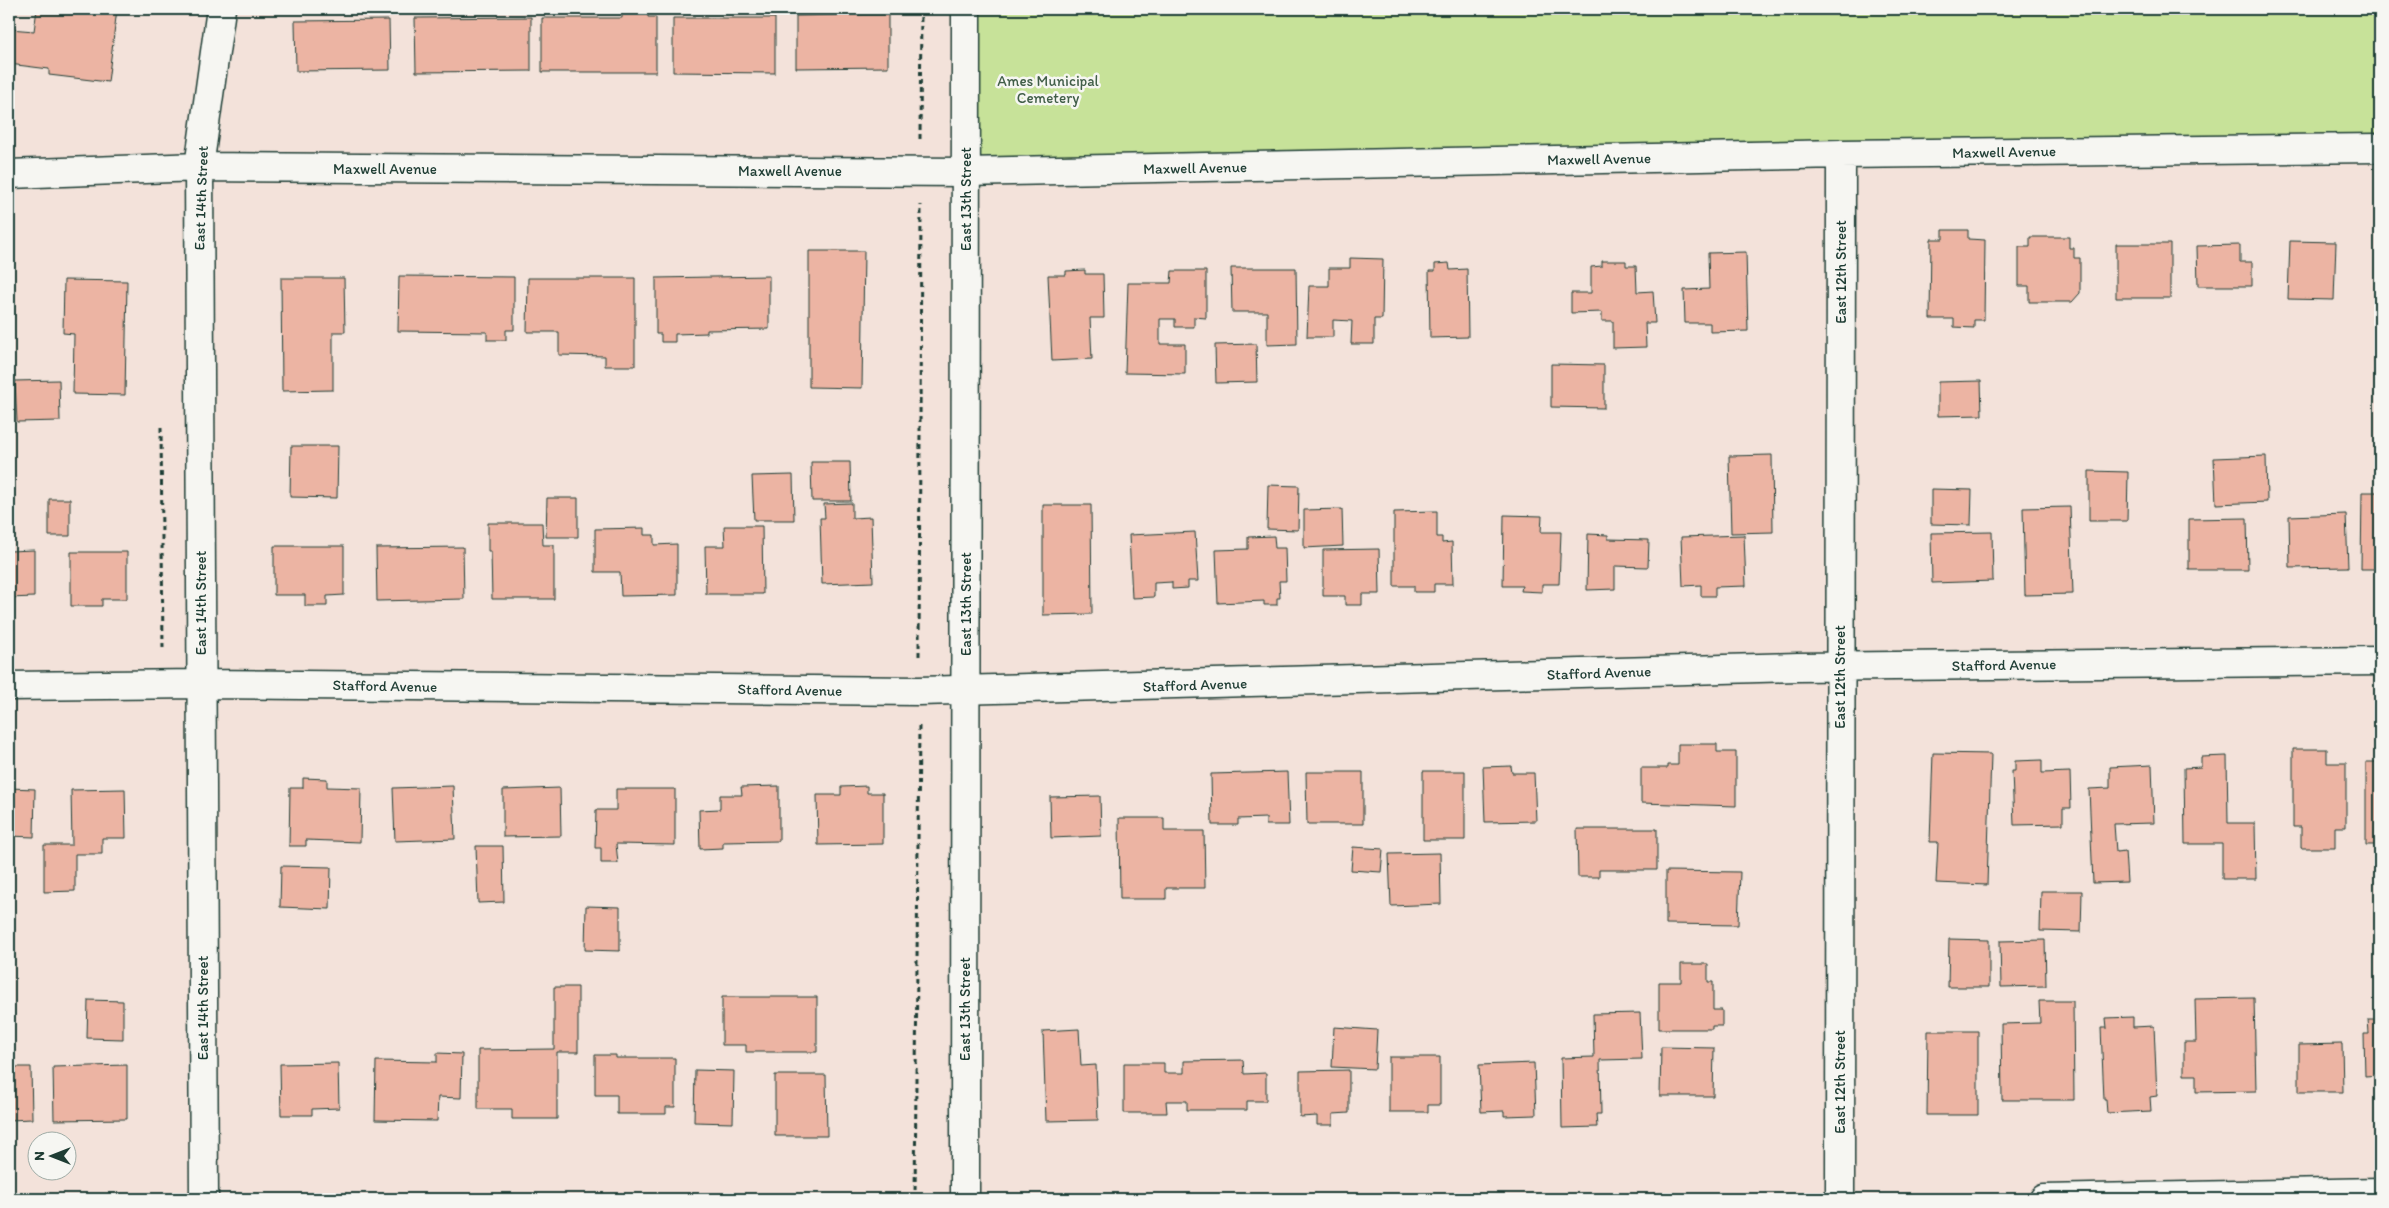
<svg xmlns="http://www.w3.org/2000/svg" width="2389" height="1208" viewBox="0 0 2389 1208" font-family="Itim,sans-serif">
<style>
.green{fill:#c7e299;stroke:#739066}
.building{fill:#ecb4a3;stroke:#1f3d34}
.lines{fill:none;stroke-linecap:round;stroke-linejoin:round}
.minor-casing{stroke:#1f3d34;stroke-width:31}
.secondary-casing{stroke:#1f3d34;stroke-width:31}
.path{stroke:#1f3d34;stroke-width:3;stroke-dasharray:5 4;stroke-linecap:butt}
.minor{stroke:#f6f6f2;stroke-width:28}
.secondary{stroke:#f6f6f2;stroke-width:28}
.labels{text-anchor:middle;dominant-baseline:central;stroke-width:5;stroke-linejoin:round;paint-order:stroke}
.park-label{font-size:15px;fill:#415e48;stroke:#f6f6f2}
.street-label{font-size:15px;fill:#1f3d34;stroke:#f6f6f2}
</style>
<rect width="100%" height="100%" fill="#f3e2da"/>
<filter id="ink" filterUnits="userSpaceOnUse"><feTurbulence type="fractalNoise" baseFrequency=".02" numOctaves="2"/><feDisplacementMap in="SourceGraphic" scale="10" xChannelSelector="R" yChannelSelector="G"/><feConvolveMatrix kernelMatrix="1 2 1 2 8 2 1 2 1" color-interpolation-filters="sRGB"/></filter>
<g filter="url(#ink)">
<!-- green -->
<path class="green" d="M966 9H2380V148L966 172Z"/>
<!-- building -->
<path class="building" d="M37 9H117L108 82 49 75V69L9 64 10 29 34 31Z
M622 9H648V17H656V72H542V18H622Z
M888 14V67L796 68V16Z
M531 17V71L416 72 415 18Z
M673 18H775V73L673 72Z
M389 20 390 70 296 71 295 21Z
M1943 230H1968V239L1985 240 1984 320H1974V328L1954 327V319H1930L1931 239H1943Z
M2030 237H2069V248H2074V258H2080V293L2072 302H2029V286H2019V247H2030Z
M2290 241 2336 242 2334 300 2288 299Z
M2116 244H2170V298H2116Z
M2240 245V262H2252V286H2198L2197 246Z
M809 251H864L862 388 809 387Z
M1746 252 1748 331 1710 332V323H1685L1684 290 1709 289 1708 253Z
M1350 258 1383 259 1382 319H1374V344H1351L1352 321 1333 320V337H1307L1309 286H1329V268H1350Z
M1602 261H1626V266H1636L1637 292 1653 291 1655 323H1645L1646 347 1613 348V321H1602V312L1571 313V293H1591V267L1602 266Z
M1449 263 1450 270 1467 269 1468 337 1430 338 1429 271H1435V264Z
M1231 268H1296L1297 344 1267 345V312H1232Z
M1085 270V274H1103L1104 318H1090L1092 359 1052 361 1048 275H1066V271Z
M1172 271H1206V318L1194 317V327H1175V319H1160V344H1185V374L1125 373 1128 283H1171Z
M399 276 514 277V330H506V340H487V332L398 331Z
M769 276V329L707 330V333L675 334V342H661V334H656V278Z
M281 278H344L345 332H333V390L282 391Z
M528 278H635V366H605V356L559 355V332H527Z
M64 280 127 281 125 395 73 394 74 334 63 333Z
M1256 344 1257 382 1216 383 1215 345Z
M1551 364 1604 365V408L1551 407Z
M59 380 60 421 17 422 15 381Z
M1981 381 1982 415 1938 416V382Z
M291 446H338L337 498 290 497Z
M1772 455 1773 532 1731 533 1729 456Z
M2266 456 2267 502 2216 504 2214 458Z
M811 462H850L851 501H812Z
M2089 471 2128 472 2127 521H2089Z
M793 475 794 520H754L752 476Z
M1268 485 1299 486 1298 530 1267 529Z
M1931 489 1972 490 1971 525 1931 524Z
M2362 492H2380V569H2361Z
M547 498H578V537H546Z
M49 499H70V536H49Z
M852 503V518L871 517 873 582 822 584 820 518H825L824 504Z
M1043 505H1091L1092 614 1043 615Z
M2070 507 2073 594 2025 595 2023 508Z
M1342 509 1343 546 1304 548V510Z
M1437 511V537H1442V543L1452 542 1453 584H1434V592H1414V586H1394V512Z
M2346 514 2348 567 2290 568 2289 516Z
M1504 515 1542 516 1541 532H1561L1559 584H1542V592L1521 591 1522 586H1503Z
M2247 518 2248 570H2189V519Z
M488 523H542L543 545H554V599H492L491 551H488Z
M724 526H762L763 594H706L705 546H725Z
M644 528V535H654V545L677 544V595L621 596 620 572H595V529Z
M1195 532 1198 581H1188V588L1172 589V582L1154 583V597L1132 598 1129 535Z
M1992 532 1993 581 1932 583 1931 533Z
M1588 534 1608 535V539L1649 540 1648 567 1615 566V589L1587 590Z
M1744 535 1746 586 1715 587V596H1701V585L1683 586 1681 537Z
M1274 536 1275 548H1285L1286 581H1279L1280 598H1277V605H1264V601L1218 603 1216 550 1248 549V537Z
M274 546H344V595L327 596V606H305V595H274Z
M463 547 464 599 377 601 376 548Z
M1379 549 1380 594H1362V605H1345V596H1323V550Z
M34 550V597L9 598V551Z
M71 552H127V599H102V606H71Z
M1678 744H1717V752H1736V806L1641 803V768H1668V765H1678Z
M2293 749H2327V763H2346V827H2335V848H2301V827H2293Z
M1933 753 1991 754 1987 885 1936 883 1938 842H1930Z
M2227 756 2228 823H2255L2256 879H2222V844H2185L2184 768 2201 767V757Z
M2042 760V773L2070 772 2071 808H2063V824L2014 825 2012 771H2015V761Z
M2366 762H2380V845H2366Z
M2152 765 2154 823 2114 824 2116 852 2125 851 2127 882 2093 883 2089 789 2110 788V767Z
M1511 766 1512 773H1534L1536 821 1485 822 1483 767Z
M1423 771H1465V840H1423Z
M1287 772 1289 825H1266V818L1238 819V825H1212L1211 774Z
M1306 772H1363V824H1307Z
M303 778 327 779V787L361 788 360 842 306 840V846H289L290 788H303Z
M453 786 455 839 395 841 393 788Z
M779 786V841L723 842V848L700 849 699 810 720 809V795H742L741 787Z
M867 786V793H883V844L818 845 817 795H841V787Z
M9 788 35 789 34 837 9 836Z
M560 788 561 836 503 837V790Z
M125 789 126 838H102V854H75V891L44 892V845H72L71 790Z
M616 789H675V845L616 844 618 863H601V848H595L596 810H616Z
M1100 796 1101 836 1051 838 1050 797Z
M1119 818H1164V831H1204L1205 888H1166V899H1120Z
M1577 829H1657V870H1599V877H1578Z
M476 846H503L504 902 478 903Z
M1353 847 1383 849 1381 872 1351 870Z
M1440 853 1441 904 1391 906 1389 854Z
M281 866 331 867 330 909 280 907Z
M1666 871 1740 872 1738 925 1666 924Z
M2041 891H2082L2081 932 2040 931Z
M586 906 620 907V951L585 950Z
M1949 939 1989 940V987H1948Z
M2045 940 2046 986 2001 987 2000 941Z
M1681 964H1708V982H1713V1010H1722V1026H1712V1029H1659V982H1681Z
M554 987H578V1052H557V1119H512V1109H478V1050L554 1049Z
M722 997H817V1052H746V1045H722Z
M2254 998 2256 1091 2196 1092V1075H2184V1042H2196L2195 999Z
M88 1000 123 1001V1039L87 1038Z
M2039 1001H2073L2074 1100H2002L2001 1024 2040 1023Z
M1640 1013 1642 1059 1600 1060 1601 1114H1596L1597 1127 1562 1128 1561 1058 1594 1057 1593 1014Z
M2133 1017V1027L2154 1026 2157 1096 2150 1097 2151 1111 2107 1113 2106 1100H2104L2101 1028H2107L2106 1018Z
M2368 1020H2380V1075L2365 1076 2364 1034H2369Z
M1334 1027 1377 1030 1375 1069 1332 1067Z
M1079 1029 1081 1066 1096 1065 1098 1120 1046 1121 1043 1031Z
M1928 1031H1978V1115H1927Z
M2342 1044 2343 1092H2299V1045Z
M1661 1047 1714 1048 1713 1096H1660Z
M437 1053 462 1054 461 1098 438 1097 437 1121 375 1120 376 1061 437 1062Z
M595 1055H616V1058H675V1107H666V1114H617V1095H595Z
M1389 1057H1440V1105H1428V1112H1389Z
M1243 1060 1244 1074 1266 1073V1101H1247V1110H1187V1101H1166L1167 1113H1124V1063H1164V1073H1184V1061Z
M338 1063 339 1108 312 1109V1115H281L280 1064Z
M1534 1063 1536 1115 1504 1116V1111L1481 1112 1479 1065Z
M127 1065V1119L54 1120 53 1067Z
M9 1067H31L32 1119 9 1120Z
M695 1070 734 1071 733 1123 694 1122Z
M1349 1070V1113L1333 1114V1125H1317V1116L1300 1117V1071Z
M775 1075H826L827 1136H775Z"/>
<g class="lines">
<!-- minor casing -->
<g class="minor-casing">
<path id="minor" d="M9 174 199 167 966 172 1841 154 2380 148
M9 686 201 684 919 691 1798 667 2380 661
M204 1199 199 167 221 9
M1840 1199 1841 154
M2044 1199 2380 1192"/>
</g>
<!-- secondary casing -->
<g class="secondary-casing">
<path id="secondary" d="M965 1199 966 9"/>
</g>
<!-- path -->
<path class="path" d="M920 139 921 9
M161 427 163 651
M919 656 921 205
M915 1199 919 725"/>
<!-- minor -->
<use href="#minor" class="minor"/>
<!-- secondary -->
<use href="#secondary" class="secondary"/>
</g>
</g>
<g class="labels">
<!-- park labels -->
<g class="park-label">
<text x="1048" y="81">Ames Municipal<tspan x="1048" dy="17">Cemetery</tspan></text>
</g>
<!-- street labels -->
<g class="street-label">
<text transform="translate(2004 152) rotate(-1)">Maxwell Avenue</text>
<text transform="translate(1599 159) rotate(-1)">Maxwell Avenue</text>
<text transform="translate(1195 168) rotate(-1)">Maxwell Avenue</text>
<text x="385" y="169">Maxwell Avenue</text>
<text x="790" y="171">Maxwell Avenue</text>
<text transform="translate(201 198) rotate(-88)">East 14th Street</text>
<text transform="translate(966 199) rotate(-90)">East 13th Street</text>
<text transform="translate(1841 272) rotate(-90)">East 12th Street</text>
<text transform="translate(201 603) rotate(-90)">East 14th Street</text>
<text transform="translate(966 604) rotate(-90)">East 13th Street</text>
<text transform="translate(2004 665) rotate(-1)">Stafford Avenue</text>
<text transform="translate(1599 673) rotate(-2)">Stafford Avenue</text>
<text transform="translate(1840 677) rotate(-90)">East 12th Street</text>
<text transform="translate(1195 685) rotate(-2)">Stafford Avenue</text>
<text transform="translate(385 686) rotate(1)">Stafford Avenue</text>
<text transform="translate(790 690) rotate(1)">Stafford Avenue</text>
<text transform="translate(203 1008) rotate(-90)">East 14th Street</text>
<text transform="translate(965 1009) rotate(-90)">East 13th Street</text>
<text transform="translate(1840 1082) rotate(-90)">East 12th Street</text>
</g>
</g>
<!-- margin -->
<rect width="2389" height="1208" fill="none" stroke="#f6f6f2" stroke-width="30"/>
<rect x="15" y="15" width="2359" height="1178" fill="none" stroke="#1f3d34" stroke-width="2" filter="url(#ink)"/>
<!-- north arrow -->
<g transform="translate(52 1156) rotate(270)"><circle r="24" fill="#f6f6f2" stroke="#a0aca6"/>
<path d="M0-4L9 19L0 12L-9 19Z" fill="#1f3d34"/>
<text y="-8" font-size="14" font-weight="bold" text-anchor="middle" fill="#1f3d34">N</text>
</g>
</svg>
